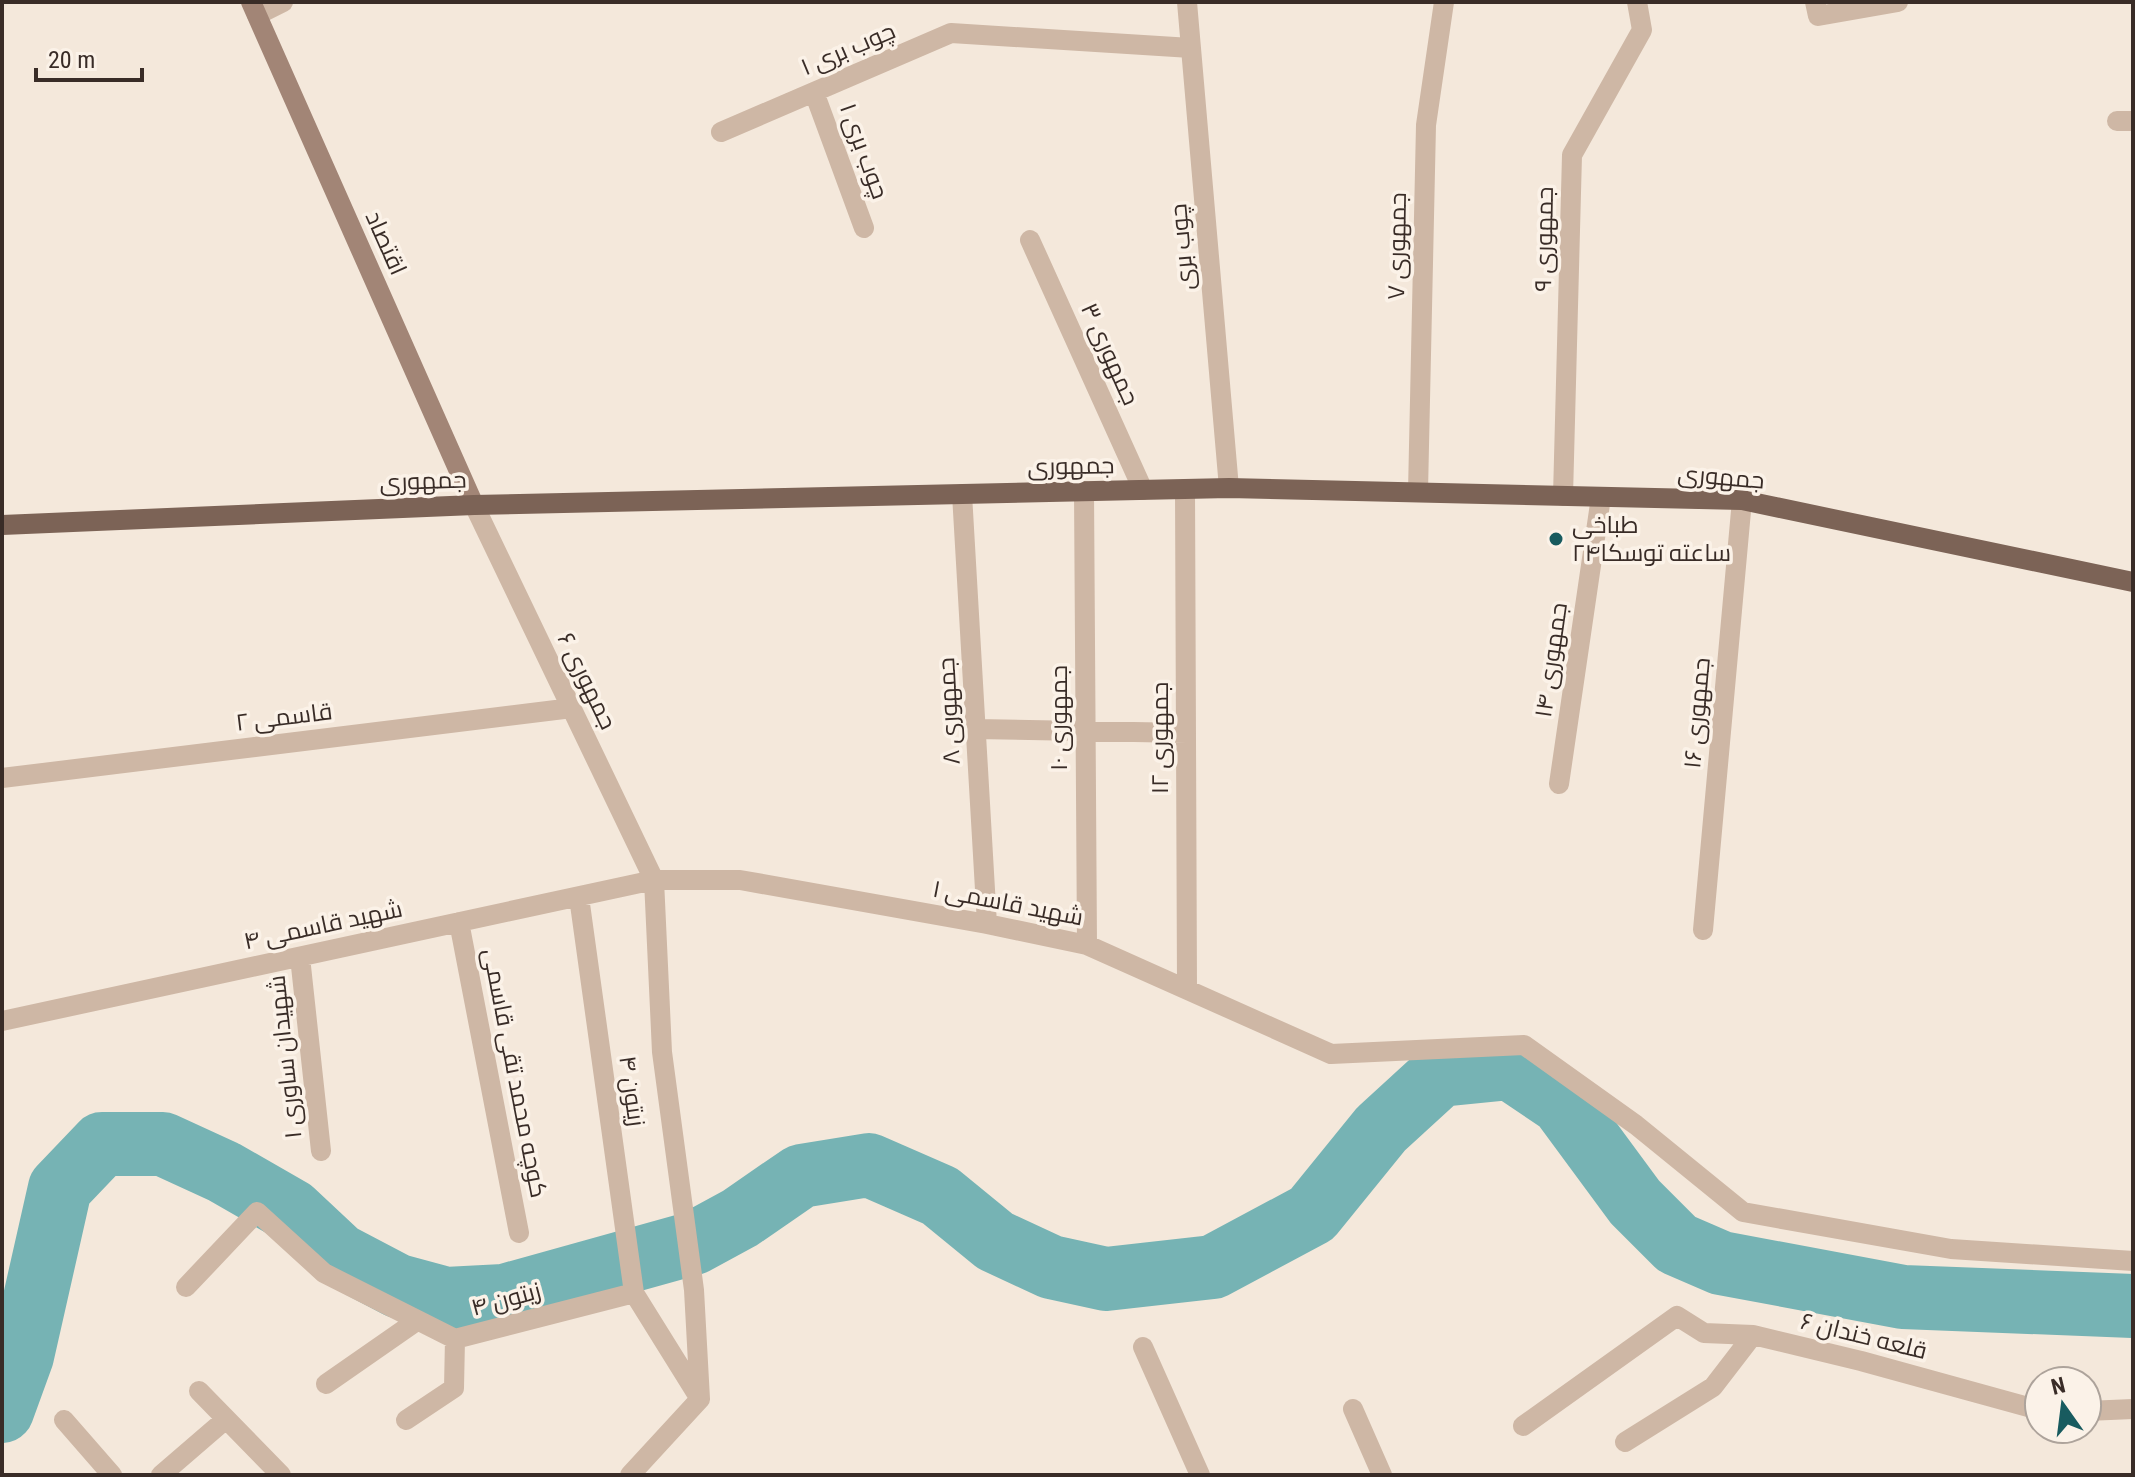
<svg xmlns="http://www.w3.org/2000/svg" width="2135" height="1477" viewBox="0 0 2135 1477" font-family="'Roboto Condensed',Cairo,sans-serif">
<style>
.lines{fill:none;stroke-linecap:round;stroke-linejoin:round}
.river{stroke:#76b3b4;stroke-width:64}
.street{stroke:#ceb7a5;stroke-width:20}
.secondary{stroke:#a28576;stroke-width:20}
.primary{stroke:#7c6356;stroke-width:20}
.poi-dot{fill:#185b5f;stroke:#fbf2e8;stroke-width:3}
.labels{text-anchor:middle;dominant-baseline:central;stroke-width:7;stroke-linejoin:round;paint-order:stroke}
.street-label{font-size:24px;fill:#392c27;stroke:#fbf2e8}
.poi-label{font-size:24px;fill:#392c27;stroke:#fbf2e8;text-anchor:start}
</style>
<rect width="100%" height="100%" fill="#f4e8db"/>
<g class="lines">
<!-- river -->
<path class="river" d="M2 1411 22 1356 60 1188 102 1144H163L224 1172 292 1211 339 1255 398 1286 446 1299 504 1296 694 1243 740 1218 801 1176 869 1165 940 1196 995 1241 1051 1267 1106 1279 1213 1267 1312 1214 1381 1129 1440 1075 1510 1068 1562 1103 1635 1202 1677 1244 1721 1263 1903 1297 2133 1306"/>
<!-- street -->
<path class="street" d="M1187 2 1229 488
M1815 2 1818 16 1898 2
M257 15 283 2
M814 92 864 228
M2117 121H2133
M721 132 951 33 1191 48
M1030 240 1143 490
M1185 489 1187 987
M1084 491 1087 945
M1418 492 1426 125 1444 2
M962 494 987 924
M1563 496 1572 155 1642 30 1637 2
M474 505 654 880 662 1052 694 1290 700 1399
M976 729 1186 733
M2 778 572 708
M1559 784 1601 497
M579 897 634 1293
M459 922 519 1233
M1703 930 1742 500
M300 957 321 1151
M2 1021 654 880H740L987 924 1087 945 1331 1054 1524 1045 1636 1125 1743 1212 1951 1249 2133 1261
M186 1287 257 1212 324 1273 455 1339 634 1293 700 1399 630 1475
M1143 1347 1200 1475
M326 1384 418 1320
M199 1391 281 1475
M1353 1409 1382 1475
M2087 1411 2133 1409
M64 1420 112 1475
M406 1420 454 1388 455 1339
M1523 1426 1677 1316 1704 1333 1753 1335 1861 1361 2039 1410
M1625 1442 1713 1387 1753 1335
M161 1475 226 1419"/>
<!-- secondary -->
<path class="secondary" d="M251 2 474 505"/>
<!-- primary -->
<path class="primary" d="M2 525 474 505 1229 488 1742 500 2133 582"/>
</g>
<!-- markers -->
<circle class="poi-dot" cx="1556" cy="539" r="8"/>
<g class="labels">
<!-- street labels -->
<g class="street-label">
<text transform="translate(848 49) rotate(-23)">۱ چوب بری</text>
<text transform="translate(864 151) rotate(70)">چوب بری ۱</text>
<text transform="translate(1544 239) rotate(-89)">۹ جمهوری</text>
<text transform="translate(386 243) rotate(66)">اقتصاد</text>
<text transform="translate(1397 246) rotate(-89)">۷ جمهوری</text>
<text transform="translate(1182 247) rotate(-95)">چوب بری</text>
<text transform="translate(1110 354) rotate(66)">۳ جمهوری</text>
<text transform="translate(1071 466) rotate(-1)">جمهوری</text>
<text transform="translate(1721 477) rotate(5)">جمهوری</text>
<text transform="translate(423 481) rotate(-2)">جمهوری</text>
<text transform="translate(1551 660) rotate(-82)">۱۴ جمهوری</text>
<text transform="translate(587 681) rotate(64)">جمهوری ۶</text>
<text transform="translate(949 711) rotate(-93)">۸ جمهوری</text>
<text transform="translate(1697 713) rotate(-85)">۱۶ جمهوری</text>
<text transform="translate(284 717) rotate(-7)">قاسمی ۲</text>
<text transform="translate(1059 718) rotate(-90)">۱۰ جمهوری</text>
<text transform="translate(1160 738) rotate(-90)">۱۲ جمهوری</text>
<text transform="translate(1008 903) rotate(11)">۱ شهید قاسمی</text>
<text transform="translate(323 925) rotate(-12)">۴ شهید قاسمی</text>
<text transform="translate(285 1057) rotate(-96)">۱ شهیدان ساوری</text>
<text transform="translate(515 1073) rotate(79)">کوچه محمد تقی قاسمی</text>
<text transform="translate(632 1091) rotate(82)">زیتون ۴</text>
<text transform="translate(506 1299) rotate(-15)">۴ زیتون</text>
<text transform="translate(1864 1336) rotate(14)">۶ قلعه خندان</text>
</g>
<!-- poi labels -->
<g class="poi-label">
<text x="1572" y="525">طباخی<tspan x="1572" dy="28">۲۴ساعته توسکا</tspan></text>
</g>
</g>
<!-- border -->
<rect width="2135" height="1477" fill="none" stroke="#392c27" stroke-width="8"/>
<!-- north arrow -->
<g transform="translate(2063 1405) rotate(346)"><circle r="38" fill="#fbf2e8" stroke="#ada39b" stroke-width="2"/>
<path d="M0-6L14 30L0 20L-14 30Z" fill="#185b5f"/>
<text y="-12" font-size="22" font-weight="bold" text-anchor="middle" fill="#392c27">N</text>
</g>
<!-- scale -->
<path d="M36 68v12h106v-12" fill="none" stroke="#392c27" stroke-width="4"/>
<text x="48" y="68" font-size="24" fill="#392c27" stroke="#fbf2e8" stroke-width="6" paint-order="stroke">20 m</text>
</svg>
